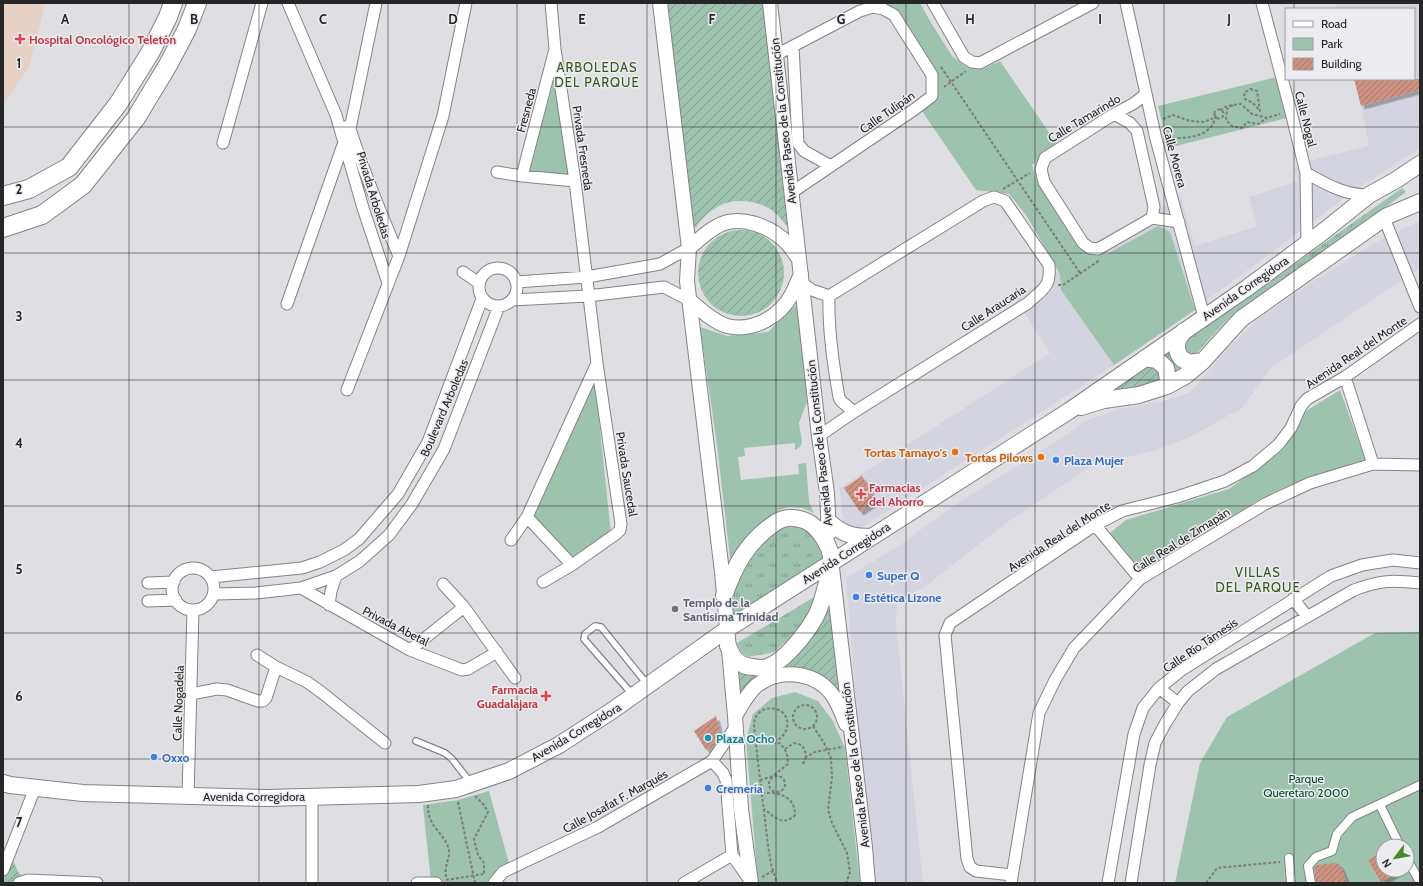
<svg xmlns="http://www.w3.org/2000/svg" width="1423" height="886" viewBox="0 0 1423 886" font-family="Cabin,sans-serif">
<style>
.built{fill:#d4d4e0}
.medical{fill:#e7d1c5}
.grass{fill:url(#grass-tufts)}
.park{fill:#9dc2ad;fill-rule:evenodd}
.garden{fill:url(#garden-furrows)}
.building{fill:url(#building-hatch);filter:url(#shadow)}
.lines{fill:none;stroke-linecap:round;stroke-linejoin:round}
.service-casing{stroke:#848488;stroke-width:8}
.pedestrian-casing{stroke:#848488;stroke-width:10}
.minor-casing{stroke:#848488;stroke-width:13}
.tertiary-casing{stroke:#848488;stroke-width:16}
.secondary-casing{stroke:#848488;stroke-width:18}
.trunk-casing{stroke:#848488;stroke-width:20}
.path{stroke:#7c7c7f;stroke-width:2;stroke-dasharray:3 2;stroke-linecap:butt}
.service{stroke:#fff;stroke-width:5.5}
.pedestrian{stroke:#fff;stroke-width:8}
.minor{stroke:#fff;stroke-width:11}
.tertiary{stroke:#fff;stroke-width:14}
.secondary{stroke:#fff;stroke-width:16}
.trunk{stroke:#fff;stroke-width:18}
.grid{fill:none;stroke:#262628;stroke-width:1;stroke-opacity:0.55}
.health-dot{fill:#e0444e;stroke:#ececf0;stroke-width:1.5}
.food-dot{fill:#e8710a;stroke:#ececf0;stroke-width:1.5}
.shop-dot{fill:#3f7fe0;stroke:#ececf0;stroke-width:1.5}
.worship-dot{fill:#6b7280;stroke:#ececf0;stroke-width:1.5}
.culture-dot{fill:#0f9aa8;stroke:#ececf0;stroke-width:1.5}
.labels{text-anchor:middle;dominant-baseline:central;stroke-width:3;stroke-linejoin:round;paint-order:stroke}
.health-label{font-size:12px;font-weight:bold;fill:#be3a42;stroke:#ececf0;text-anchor:start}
.street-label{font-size:12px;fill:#262628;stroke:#ececf0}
.food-label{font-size:12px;font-weight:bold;fill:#c56008;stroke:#ececf0;text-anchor:end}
.shop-label{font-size:12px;font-weight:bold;fill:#366cbe;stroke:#ececf0;text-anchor:start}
.worship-label{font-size:12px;font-weight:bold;fill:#5b616d;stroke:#ececf0;text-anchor:start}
.culture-label{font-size:12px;font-weight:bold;fill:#0d838f;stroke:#ececf0;text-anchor:start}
.park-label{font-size:12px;fill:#004f32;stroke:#ececf0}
.neighbourhood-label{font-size:13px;letter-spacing:1px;fill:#345a1d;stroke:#ececf0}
.grid-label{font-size:13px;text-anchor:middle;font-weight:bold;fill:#262628;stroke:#ececf0;stroke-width:3;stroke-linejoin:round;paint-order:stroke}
</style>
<defs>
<pattern id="grass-tufts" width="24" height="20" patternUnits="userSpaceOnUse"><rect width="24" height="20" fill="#9dc2ad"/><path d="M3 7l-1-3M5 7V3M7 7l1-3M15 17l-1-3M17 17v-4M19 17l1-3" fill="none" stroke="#809d8d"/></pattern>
<pattern id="garden-furrows" width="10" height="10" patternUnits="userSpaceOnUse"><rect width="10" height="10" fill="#9dc2ad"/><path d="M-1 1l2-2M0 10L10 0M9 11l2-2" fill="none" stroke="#809d8d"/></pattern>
<pattern id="building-hatch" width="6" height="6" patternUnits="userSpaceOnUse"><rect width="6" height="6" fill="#ce9283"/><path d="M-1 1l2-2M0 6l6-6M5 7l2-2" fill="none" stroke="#a7776b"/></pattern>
<filter id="shadow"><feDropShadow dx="3.5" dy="3.5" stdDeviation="0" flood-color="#0004"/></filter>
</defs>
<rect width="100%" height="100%" fill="#dfdfe3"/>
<!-- built -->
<path class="built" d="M1335 3H1420V148L1357 189 1210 298 1195 310 1114 365 844 539 840 488 1050 353 1016 300 1039 283 1105 241 1181 197 1195 246 1257 226 1249 197 1298 181 1294 167 1319 158 1369 146 1361 106 1414 79V9H1337Z
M1420 221V268L1271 368 1242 408 1190 437 1153 451 1093 465 1005 524 926 586 897 603 896 624 923 883H877L859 739 846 578 897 547 950 508 1066 435 1083 422 1118 409 1160 402 1191 392 1228 348 1259 318 1318 278 1378 241Z"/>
<!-- medical -->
<path class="medical" d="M5 3H43L44 10 29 67 3 105V12Z"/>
<!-- grass -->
<path class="grass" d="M1402 188 1406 192 1278 285 1227 320 1193 357 1185 355V340L1224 314Z
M1174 341 1188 367 1174 377C1174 367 1172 361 1163 356Z
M781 526 802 527 819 539 825 560 731 620 735 583 746 562 764 539Z
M816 596 810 613 794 634 774 652 749 657 742 653 737 643Z"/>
<!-- park -->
<path class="park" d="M884 3H920L930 21 952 56 965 66 983 69 1000 61 1059 147 1032 165 1037 182 1070 234 1088 253 1107 254 1158 226 1170 232 1195 310 1114 365 1061 290 1060 275 1054 263 1026 215 1009 194 976 190 922 111 928 99 933 78Z
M557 68 570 175 529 172Z
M1277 77 1287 118 1168 148 1158 106Z
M798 303 807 402 799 423 802 442 800 447 795 450V443L744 448 745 456 738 457 741 480 799 474 798 464 806 463 809 502 814 513 802 508 789 507 779 510 752 532 731 566 717 445 700 327 727 336 768 332Z
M594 372 611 534 571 558 532 515Z
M1340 390 1367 464 1308 477 1262 498 1141 571 1110 533 1126 520 1229 489 1283 450 1306 411Z
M1420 632V883H1175L1200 763 1227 717 1375 633ZM1383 846H1407V870H1383Z
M795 692 818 701 833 721 845 748 860 883H758L746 740 753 714 772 698Z
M489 791 510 867 494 883 431 882 423 805 458 800Z"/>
<!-- garden -->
<path class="garden" d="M668 3H765L792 224 788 227C782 221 777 213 770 209 757 200 733 198 719 206 709 211 702 219 696 227L691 228Z
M698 273a43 43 0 1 1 86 0a43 43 0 1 1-86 0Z
M1149 365 1165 371 1158 384 1086 403Z
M829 608 841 698 794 670 740 698 739 670 761 675 795 659Z
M10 853 18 872 28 880 19 883H3V870Z"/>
<!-- building -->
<path class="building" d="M1354 79H1420V90L1361 106Z
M862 476 877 501 860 512 844 488Z
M716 716 719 728 717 741 714 746 706 750 694 731Z
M1383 851V870H1403L1383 881V883H1381L1368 860Z
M1336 863 1339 864 1342 869 1347 883H1316L1314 868 1317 865Z"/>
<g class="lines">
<!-- service casing -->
<g class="service-casing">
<path id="service" d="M632 694 584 639 585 634 595 626 601 627 647 684
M416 741 445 753 452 759 470 782"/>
</g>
<!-- pedestrian casing -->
<g class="pedestrian-casing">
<path id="pedestrian" d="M1380 805 1400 846
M1289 858 1291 883
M1407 859 1420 882
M1311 883 1308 866 1316 857 1332 851 1337 834 1352 817 1420 785"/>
</g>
<!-- minor casing -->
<g class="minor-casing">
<path id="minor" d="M288 3 336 115 363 208 388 283
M933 3 964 57 972 62 980 63 1093 3
M1126 3 1156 139 1204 317
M1262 3 1291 112 1306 173 1307 244
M793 46 798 143 804 151 831 166
M776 55 860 11 873 7 883 9 894 15 932 75V96L915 109 791 193
M1146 94 1133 104 1114 114 1045 158 1041 169 1044 182 1083 243 1090 248 1098 249 1152 218 1179 222
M1114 114 1130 123 1137 131 1154 207 1152 218
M348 126 350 129C364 172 381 214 399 256
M223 143 262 3
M497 172 522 176 575 181
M1306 173C1328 185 1344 195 1369 195
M522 176 554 53
M1384 218 1420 307
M479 287a19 19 0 1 1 38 0a19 19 0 1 1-38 0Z
M463 272 479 283
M516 282 587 277 660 264 689 248
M802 283 812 290 829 296
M512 300 588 296 664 287 689 300
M287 304 344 142 350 129 376 3
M1345 377 1373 464
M347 390 399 256 443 116 466 3
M819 436 854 412 1028 303C1043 289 1051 287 1049 265L1005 201 994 197 983 201 829 296C828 330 833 364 839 397L841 401 854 412
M1095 525 1140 579
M511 540 527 517
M572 565 527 517 597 363
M172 589a21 21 0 1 1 42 0a21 21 0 1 1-42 0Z
M211 577 302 568 320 562 344 550 359 539 398 494 428 442 482 299
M543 582 572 565 616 534 620 530 621 524 597 363 575 181 555 49 551 3
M148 583 174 582
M443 584 464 607 515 678
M301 588 410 650 462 670 468 669 497 652
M214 594 256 593 301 588 336 576 360 561 389 535 412 504 444 449 499 306
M1293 599 1307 616
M148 601 176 600
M329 605 331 591 336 576
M410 650 464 607
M257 655 276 667 307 682 321 692 385 743
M1159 688 1178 703
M191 694 217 689 227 690 258 701H263L266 698 276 667
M712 761 723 773 726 780 732 855 751 882
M188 796 193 610
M3 870 35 788
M1012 875 976 871 970 867 967 859 945 635 950 623 1095 525 1122 511 1177 497 1225 481 1253 466 1278 445 1291 428 1301 406 1307 399 1345 377 1420 324
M19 883 28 880 97 883
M312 883V796
M417 883H436
M494 883 503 872 598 827 712 761 736 726
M684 883 732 855
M1011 883 1039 713 1055 680 1074 648 1140 579 1265 504 1310 483 1373 464 1420 465
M1108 883 1134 734 1143 708 1159 688 1183 669 1331 576 1362 565 1393 560 1420 563
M1131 883 1150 765 1155 743 1165 724 1178 703 1188 691 1216 669 1354 590C1381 580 1392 580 1420 583"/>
</g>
<!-- tertiary casing -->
<g class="tertiary-casing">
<path id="tertiary" d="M660 3 689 248 687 281 722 572 735 716 741 809 751 883
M770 3 819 436 827 493 829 533
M689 248C698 241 706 232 716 227 738 213 771 226 788 244 792 249 795 254 799 259
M689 300C700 309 713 322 727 326 753 332 780 317 792 294 795 288 798 281 801 274
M832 568 865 847 868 883
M735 716C741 706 747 694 756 686 778 668 813 671 831 693 838 702 842 714 846 724"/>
</g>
<!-- secondary casing -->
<g class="secondary-casing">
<path id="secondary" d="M1184 331C1177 338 1174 349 1181 358 1183 360 1187 361 1189 363L1203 361
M1145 358 1157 360 1166 368 1168 380 1167 386
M1081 407 1104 400 1139 395 1167 386 1185 376 1203 361 1241 319 1387 216 1420 202
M829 522C844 535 853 537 872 537
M724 596C735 565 747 542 775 523 785 516 794 517 806 521 819 527 833 549 831 563 831 568 829 574 828 578 825 591 822 604 816 616 807 632 783 665 763 668 760 668 757 668 754 667 747 667 740 664 735 659 732 655 730 650 728 646
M3 783 10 785 83 793 266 798 419 794 456 789 509 771 559 745 613 710 726 630 1069 411 1247 288 1324 231 1369 195 1396 180 1420 164"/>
</g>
<!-- trunk casing -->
<g class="trunk-casing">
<path id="trunk" d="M3 196 29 189 69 167 118 104 150 53 168 17 173 3
M3 228 42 215 83 185 136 118 168 65 187 29 197 3"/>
</g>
<!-- path -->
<path class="path" d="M941 67 1080 273
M944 87 966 71
M1250 89 1257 91 1260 111 1253 103 1245 99 1244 93Z
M1233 105 1227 109 1226 120 1232 126 1242 128 1247 122 1258 124 1267 118
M1214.5 114a4.5 4.5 0 1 1 9 0a4.5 4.5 0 1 1-9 0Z
M1220 110 1227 106 1241 104 1252 114 1267 118 1280 114
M1163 119 1173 115 1190 121 1204 122 1216 117C1214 120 1213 126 1210 128 1199 139 1181 138 1167 138
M1003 189 1030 173
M1058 285H1063L1100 260
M793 717a12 12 0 1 1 24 0a12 12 0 1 1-24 0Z
M813 726 824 743 831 758 832 777 828 810 832 823 847 853 850 872 846 883
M755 737C781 756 801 717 776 709 771 708 766 708 761 711 752 718 754 726 755 737L768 845 771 864 777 883
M785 749 794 743C803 744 805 748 806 757L815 752 842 747
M803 764 806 757
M769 784a8 8 0 1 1 16 0a8 8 0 1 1-16 0Z
M760 780 773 776 788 764C788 755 786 749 779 743H771
M762 793C777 792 795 795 795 815 783 827 775 817 764 809
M475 796 484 805 488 812 474 839 478 855 484 863V874
M458 802 475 883
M428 805C427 827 445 833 449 850 450 856 446 863 446 869 445 872 446 875 446 878
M762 877 773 871
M446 880 483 874
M1206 883 1217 868 1280 862"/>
<!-- service -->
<use href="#service" class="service"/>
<!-- pedestrian -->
<use href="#pedestrian" class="pedestrian"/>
<!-- minor -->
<use href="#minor" class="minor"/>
<!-- tertiary -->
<use href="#tertiary" class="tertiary"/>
<!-- secondary -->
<use href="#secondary" class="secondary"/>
<!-- trunk -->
<use href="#trunk" class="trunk"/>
</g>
<!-- grid -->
<path class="grid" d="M129 3V883M259 3V883M388 3V883M517 3V883M647 3V883M776 3V883M906 3V883M1035 3V883M1164 3V883M1294 3V9M1294 79V883M3 127H1420M3 253H1420M3 380H1420M3 506H1420M3 633H1420M3 759H1420"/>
<!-- markers -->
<g class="health-dot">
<path d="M18 33h4v4h4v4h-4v4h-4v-4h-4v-4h4z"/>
<path d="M859 488h4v4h4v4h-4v4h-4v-4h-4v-4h4z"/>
<path d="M544 690h4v4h4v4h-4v4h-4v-4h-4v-4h4z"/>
</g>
<g class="food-dot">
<circle cx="955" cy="452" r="4"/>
<circle cx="1041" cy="457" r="4"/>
</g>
<g class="shop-dot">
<circle cx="1056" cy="460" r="4"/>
<circle cx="869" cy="575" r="4"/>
<circle cx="856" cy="597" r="4"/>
<circle cx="154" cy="757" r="4"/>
<circle cx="708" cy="788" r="4"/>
</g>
<circle class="worship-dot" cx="675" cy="609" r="4"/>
<circle class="culture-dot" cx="708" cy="738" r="4"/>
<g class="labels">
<!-- health labels -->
<g class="health-label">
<text x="29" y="39">Hospital Oncológico Teletón</text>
<text x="869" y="487">Farmacias<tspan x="869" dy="14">del Ahorro</tspan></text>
<text x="538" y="689" text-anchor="end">Farmacia<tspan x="538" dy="14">Guadalajara</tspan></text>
</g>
<!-- street labels -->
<g class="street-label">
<text transform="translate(526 110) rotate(-75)">Fresneda</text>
<text transform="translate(887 112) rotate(-35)">Calle Tulipán</text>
<text transform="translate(1084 118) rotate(-31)">Calle Tamarindo</text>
<text transform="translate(1306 119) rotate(76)">Calle Nogal</text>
<text transform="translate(783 121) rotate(-96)">Avenida Paseo de la Constitución</text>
<text transform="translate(583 148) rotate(82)">Privada Fresneda</text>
<text transform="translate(1175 157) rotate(75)">Calle Morera</text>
<text transform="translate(374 195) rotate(73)">Privada Arboledas</text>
<text transform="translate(1245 288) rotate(-35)">Avenida Corregidora</text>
<text transform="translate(993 308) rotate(-33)">Calle Araucaria</text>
<text transform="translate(1356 352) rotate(-34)">Avenida Real del Monte</text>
<text transform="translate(444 408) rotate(-67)">Boulevard Arboledas</text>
<text transform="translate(819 443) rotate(-96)">Avenida Paseo de la Constitución</text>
<text transform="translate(627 474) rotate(81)">Privada Saucedal</text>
<text transform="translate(1059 536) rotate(-33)">Avenida Real del Monte</text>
<text transform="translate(1181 540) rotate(-32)">Calle Real de Zimapán</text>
<text transform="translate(846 553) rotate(-33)">Avenida Corregidora</text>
<text transform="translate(396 626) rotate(27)">Privada Abetal</text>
<text transform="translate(1200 645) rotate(-34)">Calle Río Támesis</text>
<text transform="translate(178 703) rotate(-88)">Calle Nogadela</text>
<text transform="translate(576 732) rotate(-31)">Avenida Corregidora</text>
<text transform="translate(855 765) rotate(-97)">Avenida Paseo de la Constitución</text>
<text x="254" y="796">Avenida Corregidora</text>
<text transform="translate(615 801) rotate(-29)">Calle Josafat F. Marqués</text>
</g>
<!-- food labels -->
<g class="food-label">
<text x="947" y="452">Tortas Tamayo's</text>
<text x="1033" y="457">Tortas Pilows</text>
</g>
<!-- shop labels -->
<g class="shop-label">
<text x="1064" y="460">Plaza Mujer</text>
<text x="877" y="575">Super Q</text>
<text x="864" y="597">Estética Lizone</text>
<text x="162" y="757">Oxxo</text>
<text x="716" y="788">Cremería</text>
</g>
<!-- worship labels -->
<g class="worship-label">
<text x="683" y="602">Templo de la<tspan x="683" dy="14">Santísima Trinidad</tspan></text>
</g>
<!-- culture labels -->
<g class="culture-label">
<text x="716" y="738">Plaza Ocho</text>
</g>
<!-- park labels -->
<g class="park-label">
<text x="1306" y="778">Parque<tspan x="1306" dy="14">Queretaro 2000</tspan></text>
</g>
<!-- neighbourhood labels -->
<g class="neighbourhood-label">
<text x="597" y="67">ARBOLEDAS<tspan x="597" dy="15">DEL PARQUE</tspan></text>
<text x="1258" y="572">VILLAS<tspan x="1258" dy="15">DEL PARQUE</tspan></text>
</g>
</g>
<g class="grid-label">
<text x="65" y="24">A</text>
<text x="194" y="24">B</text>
<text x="323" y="24">C</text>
<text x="453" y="24">D</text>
<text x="582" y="24">E</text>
<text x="712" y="24">F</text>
<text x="841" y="24">G</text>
<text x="970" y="24">H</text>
<text x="1100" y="24">I</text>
<text x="1229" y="24">J</text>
<text x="19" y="68">1</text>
<text x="19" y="194">2</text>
<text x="19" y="321">3</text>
<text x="19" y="448">4</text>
<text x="19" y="574">5</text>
<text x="19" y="701">6</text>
<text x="19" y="827">7</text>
</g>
<!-- border -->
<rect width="1423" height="886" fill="none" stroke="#262628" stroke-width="8"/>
<!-- legend -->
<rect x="1285" y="8" width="130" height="72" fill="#ececf0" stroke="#9d9da0"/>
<rect x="1293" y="21" width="20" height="6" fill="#ffffff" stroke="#9d9da0"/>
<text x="1321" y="28" font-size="12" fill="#262628">Road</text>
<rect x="1293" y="38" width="20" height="12" fill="#9dc2ad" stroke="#9d9da0"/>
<text x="1321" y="48" font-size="12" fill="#262628">Park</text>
<rect x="1293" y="58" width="20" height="12" fill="url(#building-hatch)" stroke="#9d9da0"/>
<text x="1321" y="68" font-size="12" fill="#262628">Building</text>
<!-- north arrow -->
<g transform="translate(1395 858) rotate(238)"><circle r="19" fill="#ececf0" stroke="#9d9da0"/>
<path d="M0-3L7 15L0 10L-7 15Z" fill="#4d8826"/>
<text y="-6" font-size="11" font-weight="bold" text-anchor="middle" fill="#262628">N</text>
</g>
</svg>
